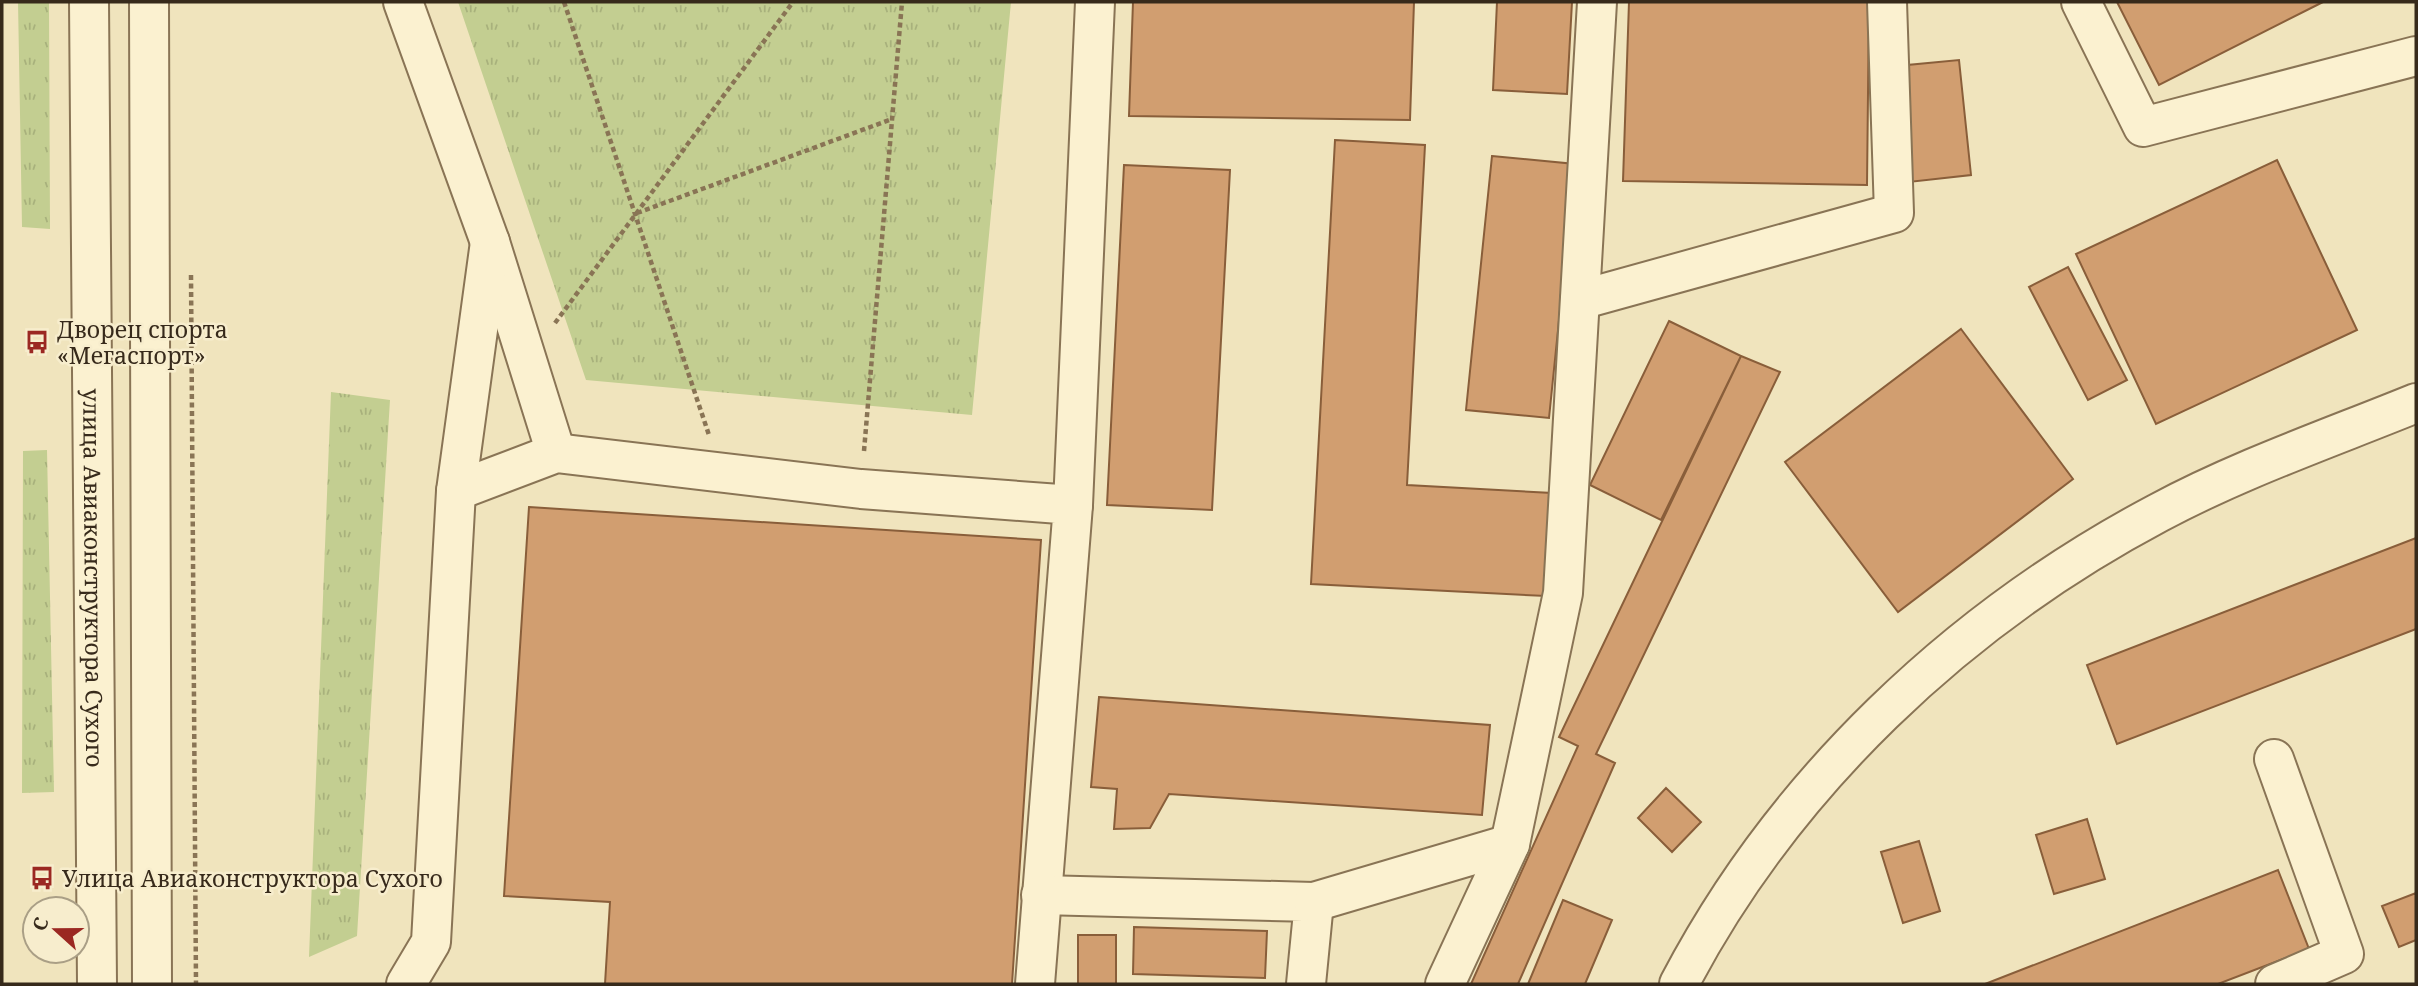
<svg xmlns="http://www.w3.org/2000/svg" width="2418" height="986" viewBox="0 0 2418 986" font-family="'Noto Serif',serif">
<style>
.grass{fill:url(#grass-tufts)}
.building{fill:#d19e70;stroke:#895e3a;stroke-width:2}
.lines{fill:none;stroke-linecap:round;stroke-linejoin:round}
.minor-casing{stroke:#897455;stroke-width:42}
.path{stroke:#897455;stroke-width:4.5;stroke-dasharray:5 3.5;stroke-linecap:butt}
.minor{stroke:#fbf1d0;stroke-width:38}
.labels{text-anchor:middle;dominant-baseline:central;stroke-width:5;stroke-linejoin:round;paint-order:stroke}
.poi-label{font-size:23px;fill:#372a1b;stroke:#f7edcd;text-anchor:start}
.street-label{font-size:23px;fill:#372a1b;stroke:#f7edcd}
</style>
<defs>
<pattern id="grass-tufts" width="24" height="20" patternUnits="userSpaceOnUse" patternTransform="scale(1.75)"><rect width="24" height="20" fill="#c3ce91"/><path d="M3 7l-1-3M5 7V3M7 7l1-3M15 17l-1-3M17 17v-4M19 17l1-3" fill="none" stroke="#a8b17c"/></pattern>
</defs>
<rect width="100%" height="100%" fill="#f0e4bd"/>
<!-- grass -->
<path class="grass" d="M18 2H49L50 229 22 227Z
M458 2H1011L972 415 586 380Z
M331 392 390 400 357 936 309 957Z
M47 450 54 792 22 793 23 451Z"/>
<!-- building -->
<path class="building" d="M1133 2H1414L1410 120 1129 116Z
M1497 2H1572L1567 94 1493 90Z
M1629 2H1869L1867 185 1623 181Z
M2117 2H2323L2159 85Z
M1959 60 1971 175 1909 182 1897 66Z
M1335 140 1425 145 1407 485 1552 493 1546 596 1311 584Z
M1492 156 1575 164 1549 418 1466 410Z
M2277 160 2357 330 2156 424 2076 254Z
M1124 165 1230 170 1212 510 1107 505Z
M2068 267 2127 380 2088 400 2029 287Z
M1669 321 1741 356 1661 520 1590 485Z
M1961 329 2073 479 1898 612 1785 462Z
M1741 356 1780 372 1596 754 1615 763 1518 984H1471L1578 746 1559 737Z
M529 507 1041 540 1012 984H605L610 902 504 896Z
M2416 538V629L2117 744 2087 665Z
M1099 697 1490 725 1482 815 1169 794 1150 828 1114 829 1117 789 1091 787Z
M1666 788 1701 822 1672 852 1638 818Z
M2087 819 2105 879 2054 894 2036 835Z
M1919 841 1940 911 1903 923 1881 852Z
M2278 870 2309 949 2218 984H1985Z
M2416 893V940L2399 947 2382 906Z
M1563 900 1612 920 1585 984H1528Z
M1134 927 1267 931 1265 978 1133 974Z
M1078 935H1116V984H1078Z"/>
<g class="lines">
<!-- minor casing -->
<g class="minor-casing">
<g id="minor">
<path id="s1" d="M89 2 97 984"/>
<path d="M149 2 152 984"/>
<path d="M403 2 490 242 556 453"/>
<path d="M2081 2 2143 127 2416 56"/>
<path d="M1580 300 1894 213 1887 2"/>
<path d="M456 491 556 453 861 489 1073 505 1035 984"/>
<path d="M1073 505 1095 2"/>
<path d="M2274 759 2344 954 2275 984"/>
<path d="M1041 895 1314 902 1306 984"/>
<path d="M1314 902 1510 844"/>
<path d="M406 984 431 942 456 491 490 242"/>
<path d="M1445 984 1510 844 1563 593 1597 2"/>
<path d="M1679 984C1784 783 1958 619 2158 513 2240 469 2330 438 2416 403"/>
</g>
</g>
<!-- path -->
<path class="path" d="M564 2 709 435
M637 213 892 119
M191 275 196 984
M555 323 793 2
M864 451 902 2"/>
<!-- minor -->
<use href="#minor" class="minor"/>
</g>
<!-- icons -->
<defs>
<g id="bus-bare" transform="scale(1.89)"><path d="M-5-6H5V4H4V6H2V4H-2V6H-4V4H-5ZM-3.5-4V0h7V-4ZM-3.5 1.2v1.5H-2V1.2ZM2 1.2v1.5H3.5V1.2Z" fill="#9b2822" stroke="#f7edcd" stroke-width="2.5" paint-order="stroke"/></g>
</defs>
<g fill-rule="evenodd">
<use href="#bus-bare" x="37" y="342"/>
<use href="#bus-bare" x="42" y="878"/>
</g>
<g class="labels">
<!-- poi labels -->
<g class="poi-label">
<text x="57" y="329">Дворец спорта<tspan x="57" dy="26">«Мегаспорт»</tspan></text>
<text x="62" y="878">Улица Авиаконструктора Сухого</text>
</g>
<!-- street labels -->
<g class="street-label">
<text stroke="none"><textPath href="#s1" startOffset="576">улица Авиаконструктора Сухого</textPath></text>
</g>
</g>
<!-- border -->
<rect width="2418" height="986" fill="none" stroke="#372a1b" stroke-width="7"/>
<!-- north arrow -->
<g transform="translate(56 930) rotate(291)"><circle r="33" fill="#f7edcd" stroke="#aa9f86" stroke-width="2"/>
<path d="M0-5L12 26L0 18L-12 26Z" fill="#9b2822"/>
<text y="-10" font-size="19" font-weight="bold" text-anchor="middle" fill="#372a1b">С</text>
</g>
</svg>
